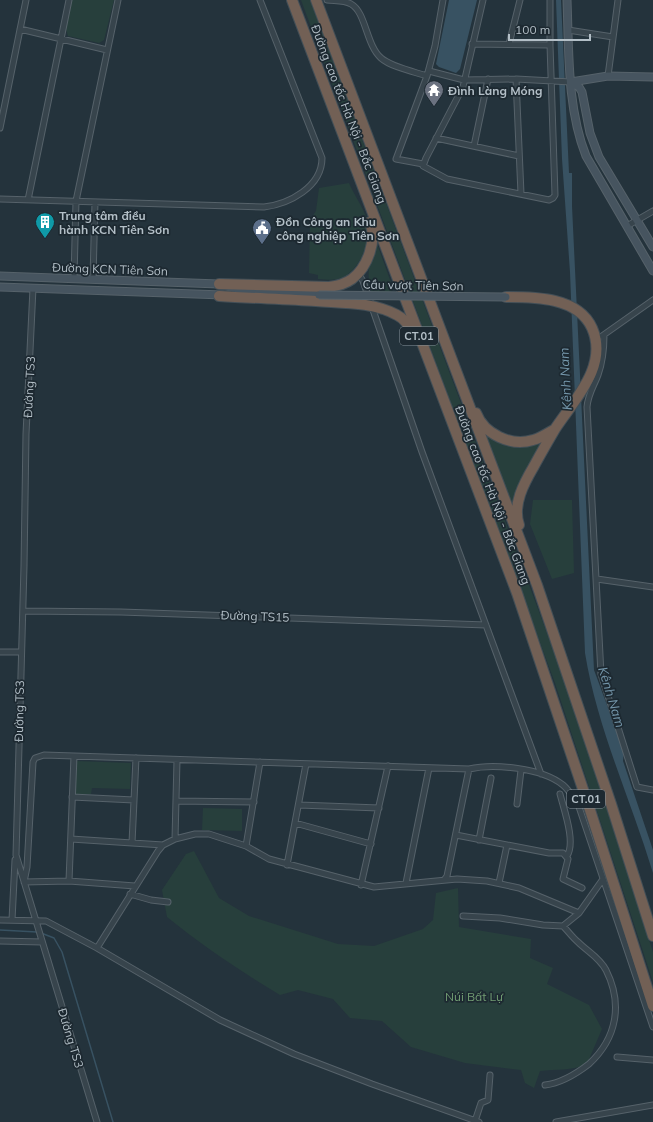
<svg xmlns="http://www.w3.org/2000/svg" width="653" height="1122" viewBox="0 0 653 1122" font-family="Mulish,sans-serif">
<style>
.green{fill:#273f3c}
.water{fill:#385262}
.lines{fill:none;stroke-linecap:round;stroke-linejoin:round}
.stream{stroke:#385262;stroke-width:1.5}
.minor-casing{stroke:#56626a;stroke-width:7}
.secondary-casing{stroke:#56626a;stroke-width:9}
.motorway-casing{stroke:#434f57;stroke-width:12}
.minor{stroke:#37444c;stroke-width:5}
.secondary{stroke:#46545f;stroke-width:7}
.motorway{stroke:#726055;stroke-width:10}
.secondary-bridge-casing{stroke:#56626a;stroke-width:9;stroke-linecap:butt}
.secondary-bridge{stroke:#46545f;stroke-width:7}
.labels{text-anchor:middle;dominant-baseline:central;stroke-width:3.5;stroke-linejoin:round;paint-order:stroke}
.shield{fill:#1d2931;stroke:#86929a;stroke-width:1}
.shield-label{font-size:11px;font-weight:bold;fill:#b3bfc7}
.poi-label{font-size:12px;font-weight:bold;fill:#b3bfc7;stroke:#1d2931;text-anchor:start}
.street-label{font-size:12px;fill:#b3bfc7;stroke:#1d2931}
.park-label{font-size:12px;fill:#729d73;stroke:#1d2931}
.water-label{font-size:13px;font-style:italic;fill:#7496aa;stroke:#1d2931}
</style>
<rect width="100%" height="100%" fill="#24333c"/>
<!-- green -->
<path class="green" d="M72 0H114L104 40 99 43 68 36 66 29Z
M301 0H310L565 681 653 952V982L555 683Z
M349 183C354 195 363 207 367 219 372 238 363 263 347 275 339 281 327 280 318 279V275L309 273 310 220 316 211 319 188Z
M376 241 393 288 390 294 372 292C365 273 370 260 376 241Z
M482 432C506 447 517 449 545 441L513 510Z
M533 500H572L574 573 552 579 530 524Z
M76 761 131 763 130 789 92 788 91 794H75Z
M203 808 242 809V831L202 830Z
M194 851 219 898 249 916 338 944 374 946 423 929 433 920 436 893 458 888 459 927 531 939 530 958 553 968 547 984 589 1005 602 1029 587 1064C573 1071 555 1069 540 1071L534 1088 525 1083 521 1070 465 1063 411 1047 382 1021 350 1018 333 999 298 990 280 995C240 971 203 946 167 917L162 890 186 854Z"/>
<!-- water -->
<path class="water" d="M449 0H477L460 69 456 73 439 67 436 64Z
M556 0H561L569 173H572V206L594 670 624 751 623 761 653 850V873C631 800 597 728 585 653L570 272 562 159Z"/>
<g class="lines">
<!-- stream -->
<path class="stream" d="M0 930 37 932
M41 933 54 938 62 952 113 1122"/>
<!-- minor casing -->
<g class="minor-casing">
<path id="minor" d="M327 0C335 1 344 0 351 4 366 12 366 45 381 58 391 67 415 72 427 76
M483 0 463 87 426 158 423 166 447 179 549 200 553 198 555 195 550 45V0
M20 29 107 50
M568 30 613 37
M472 44 550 45
M509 44 520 0
M429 71 464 80 516 79 571 82
M608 76 618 0
M516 79 521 194
M0 128 26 0
M436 138 519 156
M474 146 488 79
M423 164 396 159 427 76 435 46 443 0
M0 199 264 207C289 204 322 187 322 158L260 0
M28 200 69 0
M627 226 653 211
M358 273 363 281 422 452 541 774
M74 278 76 201 118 0
M93 279 95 202
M33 288 26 434 24 566 16 855 97 1122
M604 335C604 349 603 361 598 375 594 386 588 394 587 407L601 674 637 787 653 790
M602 336 653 300
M597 579 653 587
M23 611 121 612 486 625
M0 652H21
M560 794C564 810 576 842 567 856
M72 797 134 800
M176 801 254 802
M517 804 521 770
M299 805 379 808
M295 823 371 844
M456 835 549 853H563L568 859 563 879 582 888
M71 839 163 845
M175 839 177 760
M479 840 491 778
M132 843 136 758
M246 846 260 762
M287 865 306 764
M444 880 447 876 469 769
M69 881 74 756
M406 883 429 768
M499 883 507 845
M361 885 388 766
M135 886 69 881 24 882 27 867 33 762 35 758 44 755 469 769C494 763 542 768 563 785 569 790 573 797 578 804L653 1027
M130 894 151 900 168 902
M463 916 500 918 543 925 563 926 579 913 603 879
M0 920 46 921 97 948 220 1020 294 1054 372 1084 479 1122
M12 920 15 860
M0 941 42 942
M97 948 158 851 163 845 175 839 195 834H209L246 846 269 859 374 887 457 879 487 881 519 888 579 913
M617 1057 653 1060
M545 1085C562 1083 576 1074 589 1064 617 1038 623 1004 606 970 599 957 588 952 578 942 572 937 568 931 563 926
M475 1121 481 1103 488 1100 490 1075
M556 1122 653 1105"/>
</g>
<!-- secondary casing -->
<g class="secondary-casing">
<path id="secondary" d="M567 0C569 51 567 108 586 156L653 271
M571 82 579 87 582 92 590 133 599 157 653 247
M571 82 608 76 653 77
M0 276 219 284 244 291 319 295
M0 287 223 295"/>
</g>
<!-- motorway casing -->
<g class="motorway-casing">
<path id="motorway" d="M292 0 517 593 590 810 653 1006
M316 0 537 585 611 804 653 936
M219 284 329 287C337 286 345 284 352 279 368 267 377 240 370 222
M219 296C251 298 284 299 316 301 342 303 373 302 397 315 405 319 408 325 412 333
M506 297C535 297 578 297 592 328 609 366 574 400 555 429 548 441 541 453 534 466 524 483 512 505 519 525
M476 413C484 434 511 447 533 440 541 438 548 433 555 429"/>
</g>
<!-- minor -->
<use href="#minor" class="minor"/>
<!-- secondary -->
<use href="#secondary" class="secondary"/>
<!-- motorway -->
<use href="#motorway" class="motorway"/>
<!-- secondary-bridge casing -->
<g class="secondary-bridge-casing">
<path id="secondary-bridge" d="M319 295 506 297"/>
</g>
<!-- secondary-bridge -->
<use href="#secondary-bridge" class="secondary-bridge"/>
</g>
<!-- icons -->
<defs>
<g id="temple-pin" transform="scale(1)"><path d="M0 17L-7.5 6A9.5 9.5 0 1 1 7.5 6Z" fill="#6b7280" stroke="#1d2931"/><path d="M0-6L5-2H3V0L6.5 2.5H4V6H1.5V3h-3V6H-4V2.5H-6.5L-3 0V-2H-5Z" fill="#fff"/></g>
<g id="building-pin" transform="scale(1)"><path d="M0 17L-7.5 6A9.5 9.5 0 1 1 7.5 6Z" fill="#0f9aa8" stroke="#1d2931"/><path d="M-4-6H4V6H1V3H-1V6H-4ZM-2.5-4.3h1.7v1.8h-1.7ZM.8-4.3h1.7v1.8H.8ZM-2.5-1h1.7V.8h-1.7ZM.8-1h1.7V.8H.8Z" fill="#fff"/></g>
<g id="civic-pin" transform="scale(1)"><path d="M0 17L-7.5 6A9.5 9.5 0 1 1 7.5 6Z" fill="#5c6f8a" stroke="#1d2931"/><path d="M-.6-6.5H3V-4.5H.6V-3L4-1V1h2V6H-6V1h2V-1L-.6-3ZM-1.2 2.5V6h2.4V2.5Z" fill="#fff"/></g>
</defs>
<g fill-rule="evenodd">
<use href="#temple-pin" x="434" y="90"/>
<use href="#building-pin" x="45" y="222"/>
<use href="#civic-pin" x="262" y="228"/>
</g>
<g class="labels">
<!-- shield labels -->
<g class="shield">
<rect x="400" y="327" width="38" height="18" rx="3"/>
<rect x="567" y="790" width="38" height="18" rx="3"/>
</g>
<g class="shield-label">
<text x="419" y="336">CT.01</text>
<text x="586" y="799">CT.01</text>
</g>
<!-- poi labels -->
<g class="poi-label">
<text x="448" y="90">Đình Làng Móng</text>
<text x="59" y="215">Trung tâm điều<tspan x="59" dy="14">hành KCN Tiên Sơn</tspan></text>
<text x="276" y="221">Đồn Công an Khu<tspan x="276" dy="14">công nghiệp Tiên Sơn</tspan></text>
</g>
<!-- street labels -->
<g class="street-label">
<text transform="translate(349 114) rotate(69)">Đường cao tốc Hà Nội - Bắc Giang</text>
<text transform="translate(110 269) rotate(2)">Đường KCN Tiên Sơn</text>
<text transform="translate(413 285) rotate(1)">Cầu vượt Tiên Sơn</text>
<text transform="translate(29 387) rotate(-87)">Đường TS3</text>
<text transform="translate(493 495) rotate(69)">Đường cao tốc Hà Nội - Bắc Giang</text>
<text transform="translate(255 616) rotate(2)">Đường TS15</text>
<text transform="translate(19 711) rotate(-89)">Đường TS3</text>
<text transform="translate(71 1038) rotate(73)">Đường TS3</text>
</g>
<!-- park labels -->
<g class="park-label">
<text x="474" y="996">Núi Bất Lự</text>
</g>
<!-- water labels -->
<g class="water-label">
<text transform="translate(565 379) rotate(-93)">Kênh Nam</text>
<text transform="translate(612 697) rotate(73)">Kênh Nam</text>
</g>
</g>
<!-- scale -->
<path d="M509 34v6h81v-6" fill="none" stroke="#b3bfc7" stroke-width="2"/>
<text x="515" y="34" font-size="12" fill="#b3bfc7" stroke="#1d2931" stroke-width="3" paint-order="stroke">100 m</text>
</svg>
